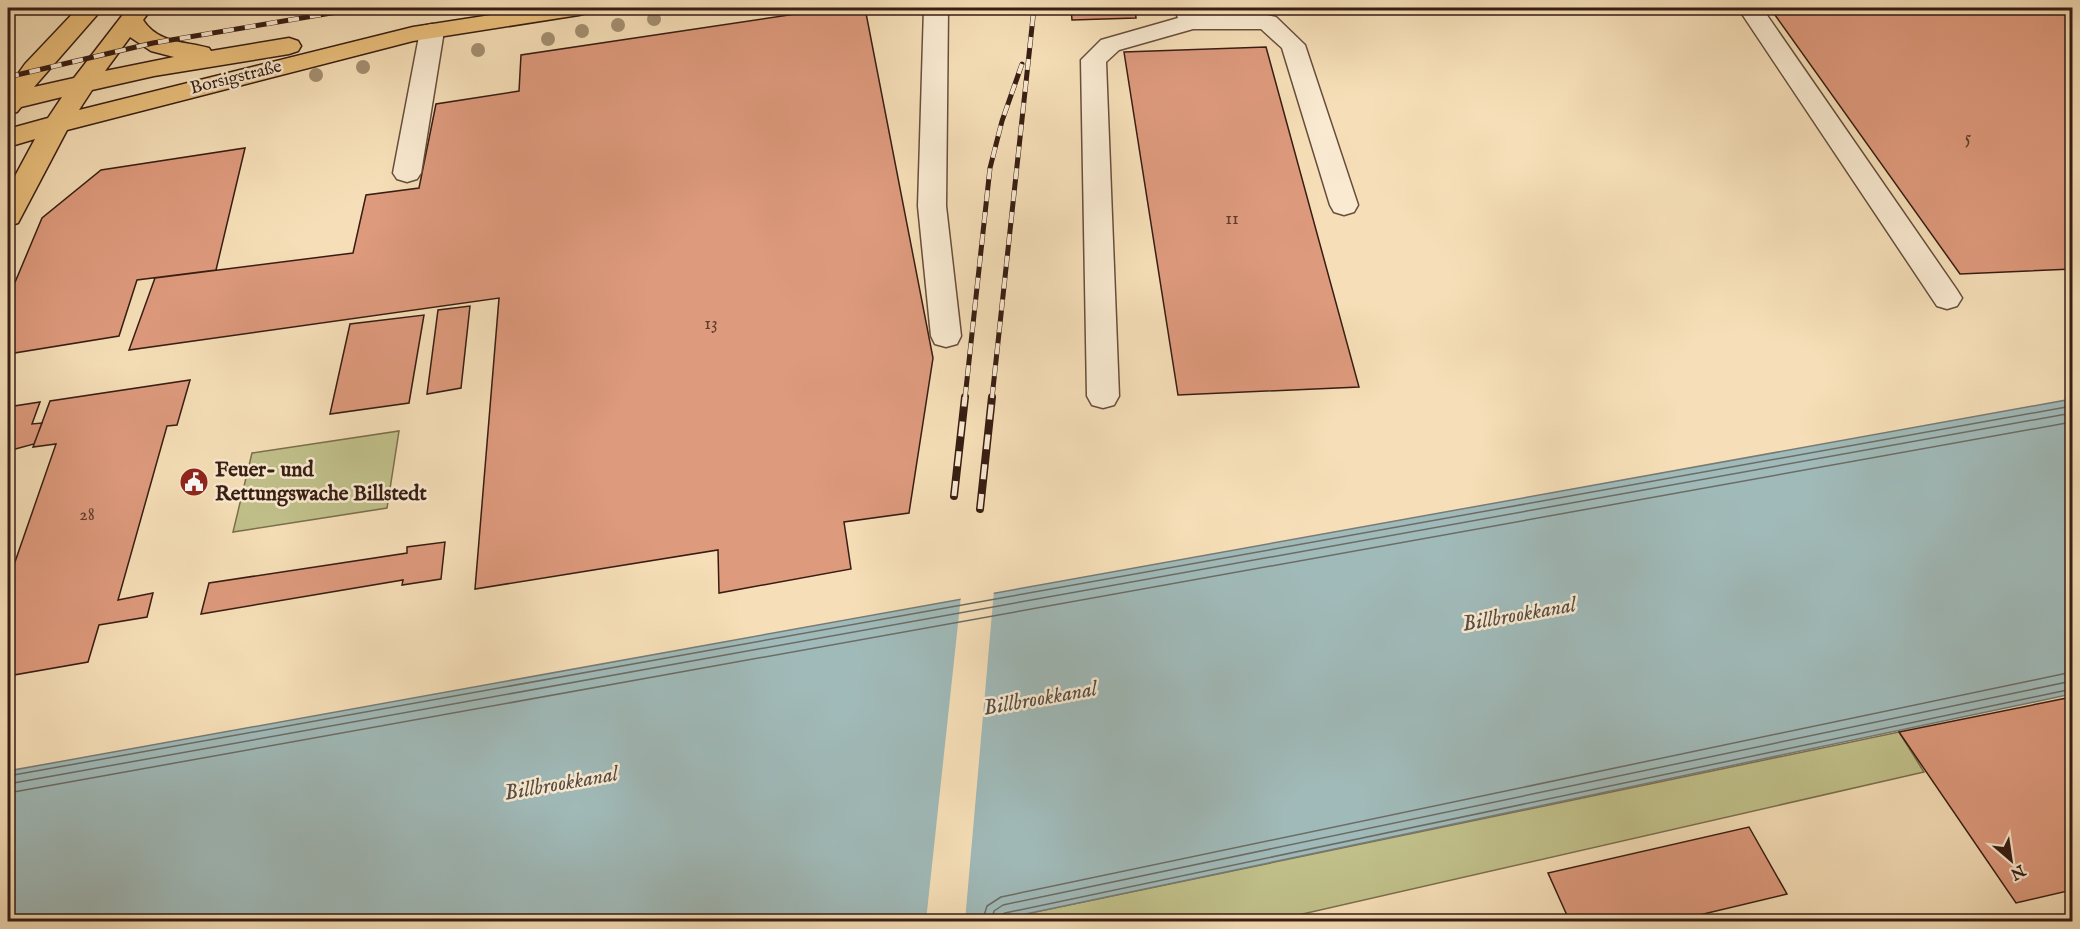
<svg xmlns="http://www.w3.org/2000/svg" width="2080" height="929" viewBox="0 0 2080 929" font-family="'IM FELL English',serif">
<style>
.green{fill:#c1c18b;stroke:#7c6f4f;stroke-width:1.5}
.water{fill:#a0bab9;stroke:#767b77;stroke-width:1.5}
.pier{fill:#f6dfb8}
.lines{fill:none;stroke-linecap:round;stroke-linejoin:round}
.shore{stroke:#6c6c66;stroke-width:1.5}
.building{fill:#de9a7d;stroke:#371d13;stroke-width:1.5}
.minor-casing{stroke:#674e3c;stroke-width:3}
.major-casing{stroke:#371d13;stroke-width:3}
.minor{fill:#f9ead1;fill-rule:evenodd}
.major{fill:#ebc07c;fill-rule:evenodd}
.rail-far1-casing{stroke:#371d13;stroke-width:5}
.rail-casing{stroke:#371d13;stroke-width:8}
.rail-far1{stroke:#f9ead1;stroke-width:4;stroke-dasharray:11;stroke-linecap:butt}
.rail{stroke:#f9ead1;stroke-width:5;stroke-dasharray:15;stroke-linecap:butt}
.tree{fill:#a48f71}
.labels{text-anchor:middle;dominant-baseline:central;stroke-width:5;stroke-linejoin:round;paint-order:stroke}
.far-street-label{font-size:18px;fill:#371d13;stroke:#f9ead1}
.number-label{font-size:18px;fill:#613c2e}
.poi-label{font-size:21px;font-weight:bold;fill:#371d13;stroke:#f9ead1;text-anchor:start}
.water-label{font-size:22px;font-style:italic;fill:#564c45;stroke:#f9ead1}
</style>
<rect width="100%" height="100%" fill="#f6dfb8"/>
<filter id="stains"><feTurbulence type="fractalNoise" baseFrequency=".00333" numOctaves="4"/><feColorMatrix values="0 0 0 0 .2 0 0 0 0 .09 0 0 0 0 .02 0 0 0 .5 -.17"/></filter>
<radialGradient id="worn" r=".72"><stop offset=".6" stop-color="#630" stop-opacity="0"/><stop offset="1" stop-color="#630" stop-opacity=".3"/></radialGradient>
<!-- green -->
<path class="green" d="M399 431 387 508 233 532 252 453Z
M1899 732 1924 772 1272 921H992Z"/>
<!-- water -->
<path class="water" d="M2072 399V694L992 921 8 922V771Z"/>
<!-- pier -->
<path class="pier" d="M994 590 965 921H926L961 596Z"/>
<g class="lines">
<!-- shore -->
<path class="shore" d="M8 776 2072 406
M8 784 2072 413
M8 793 2072 422
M982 922 987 906 1001 897 2072 672
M991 922 994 911 1003 905 2072 681
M999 922 1000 916 1005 913 2072 689"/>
</g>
<!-- building -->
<path class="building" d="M836 8H865L933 358 909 513 844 522 851 569 719 593 718 550 475 589 499 298 129 350 155 278 353 253 366 195 419 188 436 104 519 91 521 55Z
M1071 8H1135L1136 18 1072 20Z
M1770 8H2072V269L1960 274Z
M1266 47 1359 387 1178 395 1124 52Z
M245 148 216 270 137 280 119 336 8 354V299L42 218 101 170Z
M470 306 461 388 427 394 438 310Z
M424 315 409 403 330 414 350 324Z
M190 380 177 425 167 426 118 600 153 593 147 617 99 625 88 662 8 676V582L56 444 33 447 50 401Z
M40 402 32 424 42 423 34 444 8 451V407Z
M445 542 441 579 402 585 403 580 201 614 209 583 407 553V547Z
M2072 697V890L2016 903 1899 732Z
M1749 827 1787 894 1670 922H1570L1548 873Z"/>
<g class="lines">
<!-- minor casing -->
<g class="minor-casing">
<path id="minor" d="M924 8H948L946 206 961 336 957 344 946 347 935 344 931 336 918 206Z
M1174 8H1198L1201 15H1267L1276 17 1305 45 1358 205 1354 212 1344 215 1334 212 1330 205 1282 48 1261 29H1193L1119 50 1106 62 1119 396 1114 405 1103 408 1092 405 1087 396 1081 60 1101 40 1178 18Z
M1738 8H1762L1957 290 1962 298 1957 306 1947 309 1937 306Z
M432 24 441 26 444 31 421 173 417 179 407 182 397 179 393 173 420 31 423 26Z"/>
</g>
<!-- major casing -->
<g class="major-casing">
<path id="major" d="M78 8H103L34 87 74 78 128 8H152L143 20C159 44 184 41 209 48L211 51 289 38 298 41 301 46 298 51 289 54 154 76 92 90 79 110 413 27 536 8H591L587 13 579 15 413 41 67 130 18 223 8 226V189L35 139 8 147V129L48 118 62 97 21 107 17 112 8 114V88L25 64ZM130 37 151 51 174 57 105 71Z"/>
</g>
<!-- minor -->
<use href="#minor" class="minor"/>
<!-- major -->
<use href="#major" class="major"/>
<!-- rail-far1 casing -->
<g class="rail-far1-casing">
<path id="rail-far1" d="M8 77 153 43 361 8
M965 398 990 168 1002 121 1022 64
M992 398 1034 8"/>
</g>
<!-- rail casing -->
<g class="rail-casing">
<path id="rail" d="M954 496 965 397
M980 509 992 397"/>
</g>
<!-- rail-far1 -->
<use href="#rail-far1" class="rail-far1"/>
<!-- rail -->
<use href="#rail" class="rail"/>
</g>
<!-- trees -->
<g class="tree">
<circle cx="654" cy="19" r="7"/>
<circle cx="618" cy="25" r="7"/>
<circle cx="582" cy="31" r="7"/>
<circle cx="548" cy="39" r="7"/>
<circle cx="478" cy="50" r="7"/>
<circle cx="363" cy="67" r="7"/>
<circle cx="316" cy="75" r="7"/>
</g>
<!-- icons -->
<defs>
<g id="civic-disc" transform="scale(1.5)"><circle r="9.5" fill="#8f2418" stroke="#f9ead1"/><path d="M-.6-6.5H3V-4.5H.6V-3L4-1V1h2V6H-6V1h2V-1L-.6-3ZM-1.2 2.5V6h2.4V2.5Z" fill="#fff"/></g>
</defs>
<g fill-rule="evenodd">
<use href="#civic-disc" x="194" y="482"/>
</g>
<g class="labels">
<!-- far-street labels -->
<g class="far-street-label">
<text transform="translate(236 78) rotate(-14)">Borsigstraße</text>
</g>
<!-- number labels -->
<g class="number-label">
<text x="1968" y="138">5</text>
<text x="1232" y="219">11</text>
<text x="711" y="324">13</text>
<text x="87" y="515">28</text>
</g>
<!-- poi labels -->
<g class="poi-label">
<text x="215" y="470">Feuer- und<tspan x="215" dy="24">Rettungswache Billstedt</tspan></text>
</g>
<!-- water labels -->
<g class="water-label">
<text transform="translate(1519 615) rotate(-10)">Billbrookkanal</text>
<text transform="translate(1040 699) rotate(-10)">Billbrookkanal</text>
<text transform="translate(561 784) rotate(-10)">Billbrookkanal</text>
</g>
</g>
<!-- margin -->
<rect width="2080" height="929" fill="none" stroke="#f6dfb8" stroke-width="30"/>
<rect x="9" y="9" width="2062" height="911" fill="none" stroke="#371d13" stroke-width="3"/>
<rect x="15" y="15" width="2050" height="899" fill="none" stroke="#371d13" stroke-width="1.5"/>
<!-- north arrow -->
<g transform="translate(2011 860) rotate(151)" stroke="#f9ead1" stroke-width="4.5" paint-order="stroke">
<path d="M0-4.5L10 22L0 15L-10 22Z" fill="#371d13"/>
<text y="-9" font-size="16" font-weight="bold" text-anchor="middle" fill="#371d13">N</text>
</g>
<rect width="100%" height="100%" filter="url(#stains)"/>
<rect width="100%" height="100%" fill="url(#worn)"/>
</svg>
